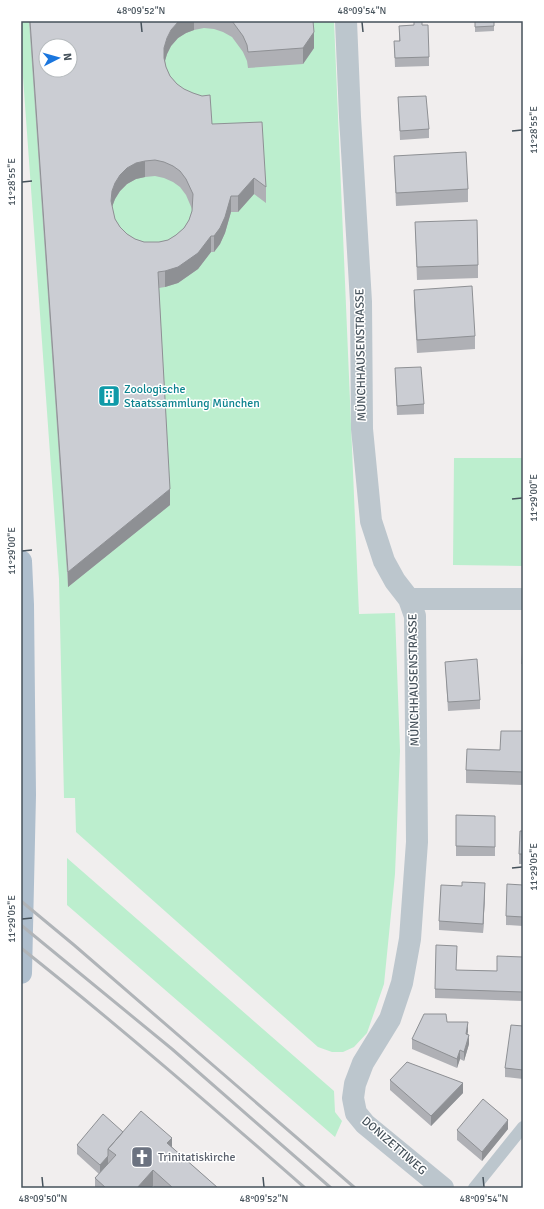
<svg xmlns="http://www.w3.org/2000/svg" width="544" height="1209" viewBox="0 0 544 1209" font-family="Signika,sans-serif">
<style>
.green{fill:#bceece;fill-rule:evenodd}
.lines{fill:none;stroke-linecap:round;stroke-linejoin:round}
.service{stroke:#bcc6cd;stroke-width:12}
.minor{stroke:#bcc6cd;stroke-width:22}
.primary{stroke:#aebecd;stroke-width:22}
.rail{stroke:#b0b4b8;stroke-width:3}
.wall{fill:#afb0b5;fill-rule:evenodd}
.shaded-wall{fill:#8e9094}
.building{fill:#cbcdd3;stroke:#8e9094;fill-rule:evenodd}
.ticks{fill:none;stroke:#46525b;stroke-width:1.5}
.labels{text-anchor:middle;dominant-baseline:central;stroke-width:3;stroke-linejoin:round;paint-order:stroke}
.street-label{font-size:12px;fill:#46525b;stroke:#fff}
.culture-label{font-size:12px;fill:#0d838f;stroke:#fff;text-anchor:start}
.worship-label{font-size:12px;fill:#5b616d;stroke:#fff;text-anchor:start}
.neatline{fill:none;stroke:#46525b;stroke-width:1.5}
.ticks-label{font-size:10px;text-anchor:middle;fill:#46525b}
</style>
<rect width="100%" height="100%" fill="#f1eeee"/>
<!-- green -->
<path class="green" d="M21 21H334L359 614 395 613 400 751 395 874 384 984 367 1033 354 1047 343 1052H332L318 1047 76 832 75 798H64L59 579 21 49ZM46 46H70V70H46Z
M454 458H523V566L453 565Z
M67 858 334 1091 335 1112 342 1121 335 1137 67 905Z"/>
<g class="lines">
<!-- service -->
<path class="service" d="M474 1188 523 1127"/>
<!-- minor -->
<path class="minor" d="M346 21 350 117 361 302 362 429 371 521 384 561 395 581 409 599 415 616 417 842 410 939 402 983 390 1019 363 1063 355 1084 353 1098 356 1113 365 1124 443 1188
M409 599H523"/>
<!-- primary -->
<path class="primary" d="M21 561 23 605 25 795 21 973"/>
<!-- rail -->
<path class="rail" d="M21 901 74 945 355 1188
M21 925 172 1049 331 1188
M21 948C118 1025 211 1106 305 1188"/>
</g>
<!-- wall -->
<path class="wall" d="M29 21H313L314 48 303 64 248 68 247 61 243 52 232 37 223 32 214 29 204 28 194 30 186 33 178 38 171 46 167 54 165 61 166 67 170 76 266 187V203L254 194 238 212H231L225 233 220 244 214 252H211L198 269 178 283 165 287 159 288 170 505 68 587ZM155 176 164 178 173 182 180 187 186 195 192 209V211L189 220 184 228 176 235 168 240 159 242H144L135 239 127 234 120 227 115 219 112 207 115 199 120 191 127 184 136 179 145 177Z
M475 21H494V31L475 32Z
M422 25 429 57V66L395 67 394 41H399V26Z
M398 97 429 129V138L400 140Z
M394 156 468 189V202L396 206Z
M415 222 478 265V278L417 280Z
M414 290 475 336V349L417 353 414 303Z
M395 368 424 404V414L397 415Z
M523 644V674H522Z
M445 662 480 700V709L448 711Z
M523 731V785L466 783V770L500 750Z
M456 815 495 816V856H456Z
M523 831V864H519V854Z
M523 885V926L506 925V916Z
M485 893 483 933 439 930V921Z
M523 957V1001L435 998V989L456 970 497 971Z
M447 1022 468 1031 467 1035 469 1044 464 1061 460 1059 457 1068 412 1049V1039Z
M523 1026V1079L505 1077V1068Z
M390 1080 463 1093 431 1126 390 1090Z
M508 1129 482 1161 457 1140V1130Z
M123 1132 172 1147 218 1188H155L153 1186 151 1188H95V1178L99 1174 77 1154V1145Z"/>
<!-- shaded-wall -->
<path class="shaded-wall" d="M180 21H194V30L186 33 178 38 171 46 167 54 164 64V48L167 38 171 30 178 22Z
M314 32V48L303 64V48Z
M145 161V177L136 179 127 184 120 191 115 199 112 207 111 201 112 191 115 183 120 175 127 168 136 163Z
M254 178V194L238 212V196Z
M231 196V212L225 233 220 244 214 252V236Z
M211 236V252L198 269 178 283 165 287V271Z
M170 489V505L68 587V572Z
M485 883V893L483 933V924Z
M468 1022V1031L466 1043V1034Z
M469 1035V1044L464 1061V1052Z
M460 1050V1059L457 1068V1059Z
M463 1083V1093L431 1126V1116Z
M508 1120V1129L482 1161V1152Z
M172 1138V1154L167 1143Z
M108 1156V1165L100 1174V1165Z
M153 1170V1186L151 1188H137Z"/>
<!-- building -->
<path class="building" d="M30 21H180L178 22 171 30 167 38 164 48V58L166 67 170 76 177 84 184 89 193 93 202 96 210 95 212 124 262 122 266 187 254 178 238 196H231L225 217 220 228 214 236H211L198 253 178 267 165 271 158 272 170 489 68 572ZM46 46H70V70H46ZM155 160 164 162 173 166 180 171 186 179 193 194 192 211 189 220 184 228 176 235 168 240 159 242H144L135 239 127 234 120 227 115 219 111 201 112 191 115 183 120 175 127 168 136 163 145 161Z
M232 21H313L314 32 303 48 248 52 247 45 243 36Z
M414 21H422V25H428L429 57 395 58 394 41H400L399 26 414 25Z
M475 21H494V26L475 27Z
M426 96 429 129 400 131 398 97Z
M466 152 468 189 396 193 394 156Z
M477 220 478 265 417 267 415 222Z
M472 286 475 336 417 340 414 290Z
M421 367 424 404 397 406 395 368Z
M523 644V665L522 664Z
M477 659 480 700 448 702 445 662Z
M501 731H523V772L466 770 467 749 500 750Z
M456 815 495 816V847L456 846Z
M520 831H523V854H519Z
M462 882 485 883 483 924 439 921 441 885 462 886Z
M507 884 523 885V917L506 916Z
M436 945 457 946 456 970 497 971V956L523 957V992L435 989Z
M424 1014H446L447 1022H468L466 1034 469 1035 464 1052 460 1050 457 1059 412 1039Z
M511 1025 523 1026V1070L505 1068Z
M407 1062 463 1083 431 1116 390 1080Z
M483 1099 508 1120 482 1152 457 1130Z
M141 1111 172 1138 167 1143 218 1188H173L153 1170 137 1188H106L95 1178 116 1155 108 1149Z
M103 1114 123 1132 108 1149V1156L100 1165 77 1145Z"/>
<!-- ticks -->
<path class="ticks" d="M141 22 142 32M362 22 363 32M512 131 522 130M22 182 32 181M512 499 522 498M22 551 32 550M512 868 522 867M22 919 32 918M42 1177 43 1187M263 1177 264 1187M483 1177 484 1187"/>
<!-- icons -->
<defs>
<g id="building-square" transform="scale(1.15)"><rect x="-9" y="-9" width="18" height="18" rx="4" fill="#0f9aa8" stroke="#fff"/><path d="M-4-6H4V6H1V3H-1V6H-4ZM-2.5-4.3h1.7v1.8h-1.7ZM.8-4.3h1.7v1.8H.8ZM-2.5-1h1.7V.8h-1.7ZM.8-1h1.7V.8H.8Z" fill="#fff"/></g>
<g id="church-square" transform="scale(1.15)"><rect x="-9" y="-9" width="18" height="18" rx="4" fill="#6b7280" stroke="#fff"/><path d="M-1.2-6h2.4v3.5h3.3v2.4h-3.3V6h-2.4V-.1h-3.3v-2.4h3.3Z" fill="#fff"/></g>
</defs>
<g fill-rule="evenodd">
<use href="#building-square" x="109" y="396"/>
<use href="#church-square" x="142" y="1157"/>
</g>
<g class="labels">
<!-- street labels -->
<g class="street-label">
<text transform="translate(361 355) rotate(-91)">MÜNCHHAUSENSTRASSE</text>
<text transform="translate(414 680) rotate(-91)">MÜNCHHAUSENSTRASSE</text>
<text transform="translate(394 1146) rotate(41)">DONIZETTIWEG</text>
</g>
<!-- culture labels -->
<g class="culture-label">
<text x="124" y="389">Zoologische<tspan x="124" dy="14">Staatssammlung München</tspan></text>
</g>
<!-- worship labels -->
<g class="worship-label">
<text x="158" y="1157">Trinitatiskirche</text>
</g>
</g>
<!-- border -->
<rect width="544" height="1209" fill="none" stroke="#ffffff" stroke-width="44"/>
<!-- north arrow -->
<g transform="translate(58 58) rotate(84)"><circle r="19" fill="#ffffff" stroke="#b5babd"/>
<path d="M0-3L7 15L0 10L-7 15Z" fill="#1a76de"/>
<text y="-6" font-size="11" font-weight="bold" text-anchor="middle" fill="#46525b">N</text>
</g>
<rect x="22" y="22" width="500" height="1165" class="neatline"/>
<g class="ticks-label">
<text x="141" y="14">48°09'52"N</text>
<text x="362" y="14">48°09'54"N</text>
<text transform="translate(533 130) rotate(-90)" y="4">11°28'55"E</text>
<text transform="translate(11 182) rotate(-90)" y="4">11°28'55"E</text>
<text transform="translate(533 498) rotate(-90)" y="4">11°29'00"E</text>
<text transform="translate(11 551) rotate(-90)" y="4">11°29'00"E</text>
<text transform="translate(533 867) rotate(-90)" y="4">11°29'05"E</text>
<text transform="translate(11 919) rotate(-90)" y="4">11°29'05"E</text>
<text x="43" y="1202">48°09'50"N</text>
<text x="264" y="1202">48°09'52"N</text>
<text x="484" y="1202">48°09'54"N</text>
</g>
</svg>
